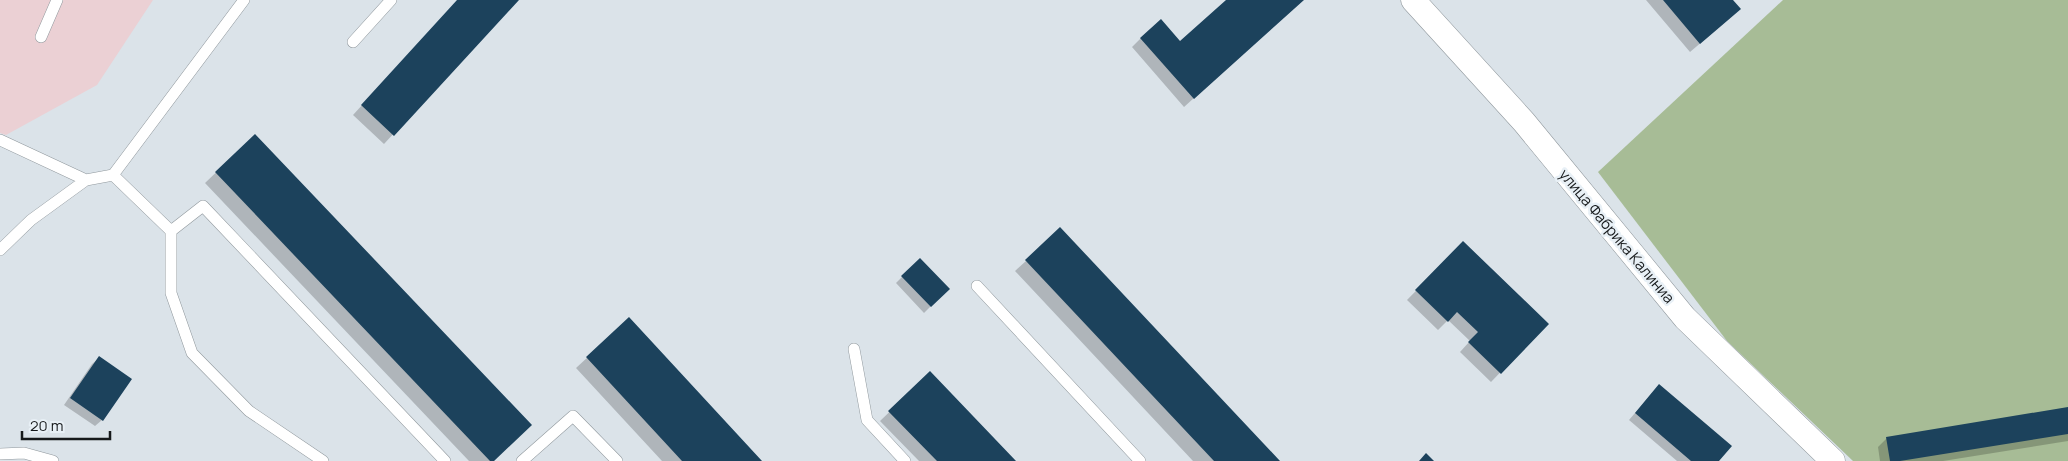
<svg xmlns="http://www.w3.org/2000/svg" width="2068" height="461" viewBox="0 0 2068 461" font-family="Manrope,sans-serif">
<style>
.industrial{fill:#ebd0d4}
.green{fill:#a7bc96}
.shadow{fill:#0003}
.building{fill:#1c425c}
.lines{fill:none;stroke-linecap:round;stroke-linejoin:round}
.lane-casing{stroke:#90989d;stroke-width:12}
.street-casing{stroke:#90989d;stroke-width:25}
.lane{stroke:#fff;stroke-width:11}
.street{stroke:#fff;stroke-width:24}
.labels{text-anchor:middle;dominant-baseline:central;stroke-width:5;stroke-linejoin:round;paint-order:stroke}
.street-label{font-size:15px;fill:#16191b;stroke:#e8f0f6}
</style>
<rect width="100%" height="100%" fill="#dbe3e9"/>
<!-- industrial -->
<path class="industrial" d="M0 0H153L97 85 6 135 0 133Z"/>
<!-- green -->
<path class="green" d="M1783 0H2068V461H1853L1727 341 1598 172Z"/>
<!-- shadow -->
<path class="shadow" d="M458 0H517L384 144 353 115Z
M1228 0H1303L1184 107 1132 47 1141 38 1180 43Z
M1646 0H1731L1730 18 1690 52Z
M255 135 493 461H469L205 183Z
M1463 243 1547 324 1491 382 1460 352 1470 341 1448 320 1438 330 1407 300Z
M920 259 948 289 924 313 896 283Z
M1026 261 1278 461H1193L1015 271Z
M629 319 760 461H662L576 368Z
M99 358 102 420 95 426 64 405 92 364Z
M930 373 1014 461H919L880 421Z
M1652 393 1718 461H1677L1629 420Z
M2068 408V441L1943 461H1880L1878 447 1887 438Z"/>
<!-- building -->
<path class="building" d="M457 0H519L394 136 361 105Z
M1226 0H1304L1194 99 1140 38 1161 19 1180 41Z
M1663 0H1733L1741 9 1700 44Z
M255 134 532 425 494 461H490L215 172Z
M1060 227 1280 461H1214L1025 260Z
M1463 241 1549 324 1501 374 1468 342 1478 332 1457 312 1448 322 1415 290Z
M920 258 950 289 931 307 901 276Z
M629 317 762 461H682L586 357Z
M99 356 132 379 103 421 70 398Z
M930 371 1016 461H937L888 411Z
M1659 384 1732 446 1719 461H1691L1635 413Z
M2068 407V434L1900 461H1890L1886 437Z
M1426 453 1434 461H1419Z"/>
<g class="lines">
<!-- lane casing -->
<g class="lane-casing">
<path id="lane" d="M41 37 57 0
M353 42 391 0
M0 140 86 180 113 175 244 0
M113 175 171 231 203 206 445 461
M171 231V293L192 353 249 411 323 461
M0 250 31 220 86 180
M977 286 1140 461
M854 349 867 420 905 461
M0 454 24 453 53 461
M522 461 573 416 617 461"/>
</g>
<!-- street casing -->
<g class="street-casing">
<path id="street" d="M1413 0 1524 122 1685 318 1833 461"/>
</g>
<!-- lane -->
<use href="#lane" class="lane"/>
<!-- street -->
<use href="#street" class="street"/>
</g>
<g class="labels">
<!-- street labels -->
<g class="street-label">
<text transform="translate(1617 236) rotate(50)">улица Фабрика Калиниа</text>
</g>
</g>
<!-- scale -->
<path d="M22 431v8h88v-8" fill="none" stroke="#16191b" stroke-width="2.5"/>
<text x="30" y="431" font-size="15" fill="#16191b" stroke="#e8f0f6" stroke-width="4" paint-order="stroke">20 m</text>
</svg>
